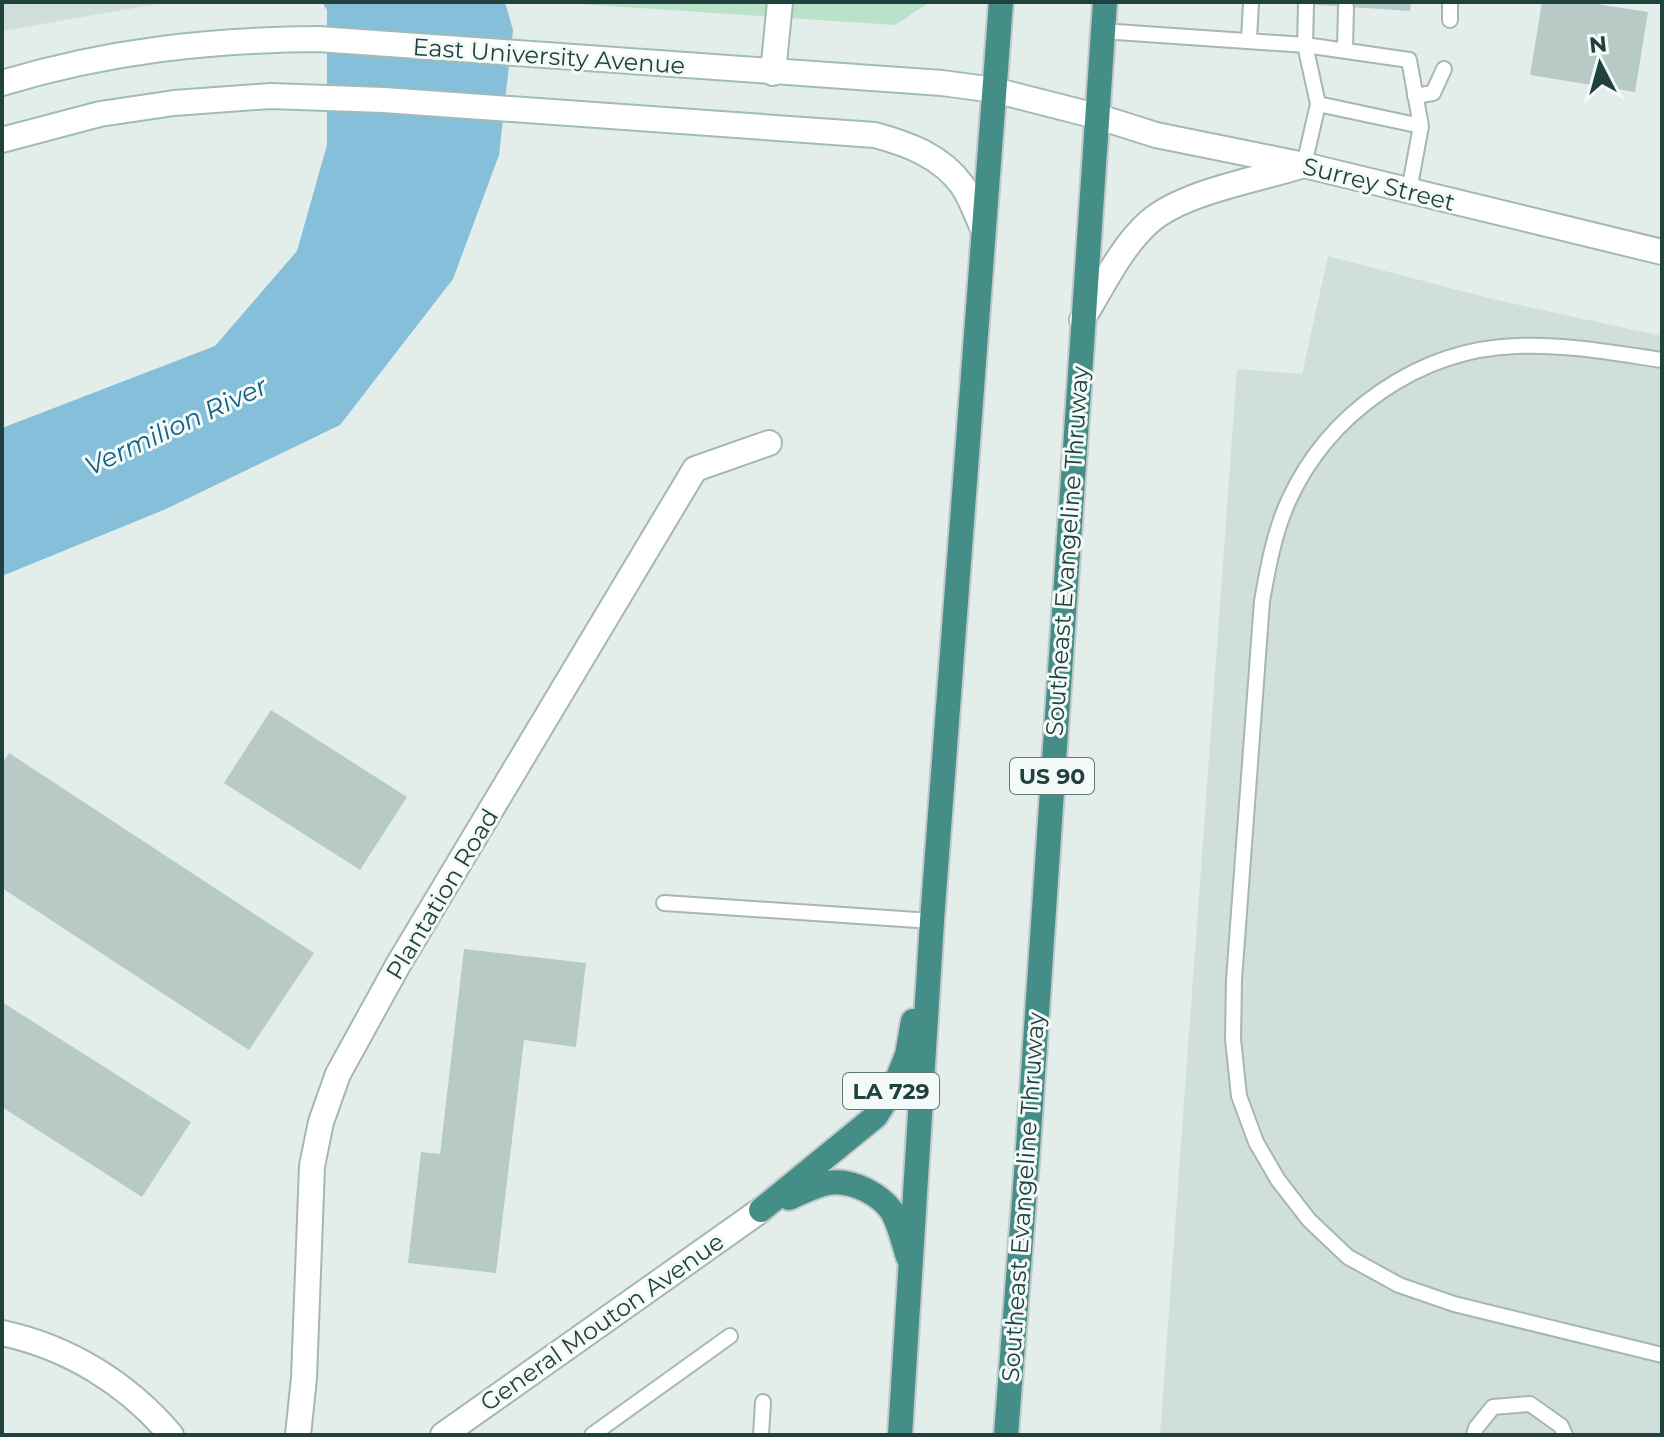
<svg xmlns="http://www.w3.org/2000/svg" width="1664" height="1437" viewBox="0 0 1664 1437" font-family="Montserrat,sans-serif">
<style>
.built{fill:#d1dfdb}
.green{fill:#bae2cb}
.water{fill:#85bfd9}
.building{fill:#b8cac5}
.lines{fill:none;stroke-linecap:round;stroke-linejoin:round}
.service-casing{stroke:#a5b7b4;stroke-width:18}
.minor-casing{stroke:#a5b7b4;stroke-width:28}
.tertiary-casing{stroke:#a5b7b4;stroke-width:28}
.secondary-casing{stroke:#a0bcb7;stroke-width:28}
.trunk-casing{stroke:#c1cac9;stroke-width:28}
.service{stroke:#fff;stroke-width:14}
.minor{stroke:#fff;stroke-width:24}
.tertiary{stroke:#fff;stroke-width:24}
.secondary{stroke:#fff;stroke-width:24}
.trunk{stroke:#458e88;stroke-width:24}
.labels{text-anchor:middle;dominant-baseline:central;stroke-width:6;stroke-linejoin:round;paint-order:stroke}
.shield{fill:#f4faf8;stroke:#607976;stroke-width:2}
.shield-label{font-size:22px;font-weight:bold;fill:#20423f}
.street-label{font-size:24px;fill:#20423f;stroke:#f4faf8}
.water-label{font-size:26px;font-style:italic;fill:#136086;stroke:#f4faf8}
</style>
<rect width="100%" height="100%" fill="#e3eeeb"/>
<!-- built -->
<path class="built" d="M2 2H169L2 31Z
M1328 256 1492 299 1662 336V1435H1160L1237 369 1302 374Z"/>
<!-- green -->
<path class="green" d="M549 2H930L895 25Z"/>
<!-- water -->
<path class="water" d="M322 2H505L513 30 499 155 453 279 340 425 166 509 2 576V428L215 346 297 251 327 145V10Z"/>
<!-- building -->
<path class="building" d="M1305 2H1411L1410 11 1305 4Z
M1542 2H1584L1648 12 1635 92 1530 75Z
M271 710 407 797 360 870 224 783Z
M9 753 314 953 249 1050 2 888V764Z
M464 949 586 963 576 1047 524 1040 496 1273 408 1263 421 1152 440 1154Z
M2 1002 191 1122 142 1197 2 1107Z"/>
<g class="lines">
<!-- service casing -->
<g class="service-casing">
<path id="service" d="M1450 20V2
M1102 31 1305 45 1409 60 1421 126 1409 191
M1249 40 1251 2
M1345 49 1346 7
M1415 96 1433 93 1444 69
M1318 104 1421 126
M1304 165 1318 104 1305 45 1306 4
M1662 360C1614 353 1566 344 1517 346 1419 349 1328 413 1288 502 1274 533 1268 568 1262 601L1234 980 1233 1039 1239 1096 1256 1142 1278 1180 1309 1220 1348 1257 1399 1285 1454 1304 1662 1355
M664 903 932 921
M592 1435 730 1336
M761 1435 763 1402
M1474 1435 1476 1428 1493 1407 1530 1404 1561 1426 1565 1435"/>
</g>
<!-- minor casing -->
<g class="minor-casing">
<path id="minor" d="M773 73 780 2
M298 1435 304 1378 312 1166 321 1122 338 1074 398 965 695 469 769 443"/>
</g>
<!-- tertiary casing -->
<g class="tertiary-casing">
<path id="tertiary" d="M1096 116 1156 135 1304 165 1662 252
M1082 320C1102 288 1120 248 1149 222 1183 192 1256 180 1301 166
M2 1333C68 1347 127 1383 171 1435
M443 1435 761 1210"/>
</g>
<!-- secondary casing -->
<g class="secondary-casing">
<path id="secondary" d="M2 83C108 51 208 40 318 39L942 83 994 90 1096 116
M2 140 100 114 174 103 270 96 384 100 875 135C908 144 941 156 962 185 971 198 977 216 984 231"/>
</g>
<!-- trunk casing -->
<g class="trunk-casing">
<path id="trunk" d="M789 1198C819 1184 835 1175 866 1190 874 1194 885 1202 891 1210 899 1222 903 1242 908 1257
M761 1210 876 1116 894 1087 907 1055 913 1021
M900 1435 932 921 1001 2
M1006 1435 1028 1148 1105 2"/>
</g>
<!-- service -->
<use href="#service" class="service"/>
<!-- minor -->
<use href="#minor" class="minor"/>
<!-- tertiary -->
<use href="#tertiary" class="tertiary"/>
<!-- secondary -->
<use href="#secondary" class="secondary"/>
<!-- trunk -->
<use href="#trunk" class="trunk"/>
</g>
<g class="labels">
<!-- shield labels -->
<g class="shield">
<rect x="1010" y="758" width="84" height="36" rx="6"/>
<rect x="843" y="1073" width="96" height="36" rx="6"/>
</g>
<g class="shield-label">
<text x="1052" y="776">US 90</text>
<text x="891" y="1091">LA 729</text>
</g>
<!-- street labels -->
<g class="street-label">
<text transform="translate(549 56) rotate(4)">East University Avenue</text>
<text transform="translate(1379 184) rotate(14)">Surrey Street</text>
<text transform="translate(1067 551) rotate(-86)">Southeast Evangeline Thruway</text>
<text transform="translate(442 894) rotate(-59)">Plantation Road</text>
<text transform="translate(1023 1197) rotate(-86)">Southeast Evangeline Thruway</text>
<text transform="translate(602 1322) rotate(-35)">General Mouton Avenue</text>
</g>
<!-- water labels -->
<g class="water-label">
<text transform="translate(176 426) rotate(-25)">Vermilion River</text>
</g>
</g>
<!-- border -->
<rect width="1664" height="1437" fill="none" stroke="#20423f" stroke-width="8"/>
<!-- north arrow -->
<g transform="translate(1600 64) rotate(354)" stroke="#f4faf8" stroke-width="6" paint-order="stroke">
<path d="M0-6L14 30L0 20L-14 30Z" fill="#20423f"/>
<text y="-12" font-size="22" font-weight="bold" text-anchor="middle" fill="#20423f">N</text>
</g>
</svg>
